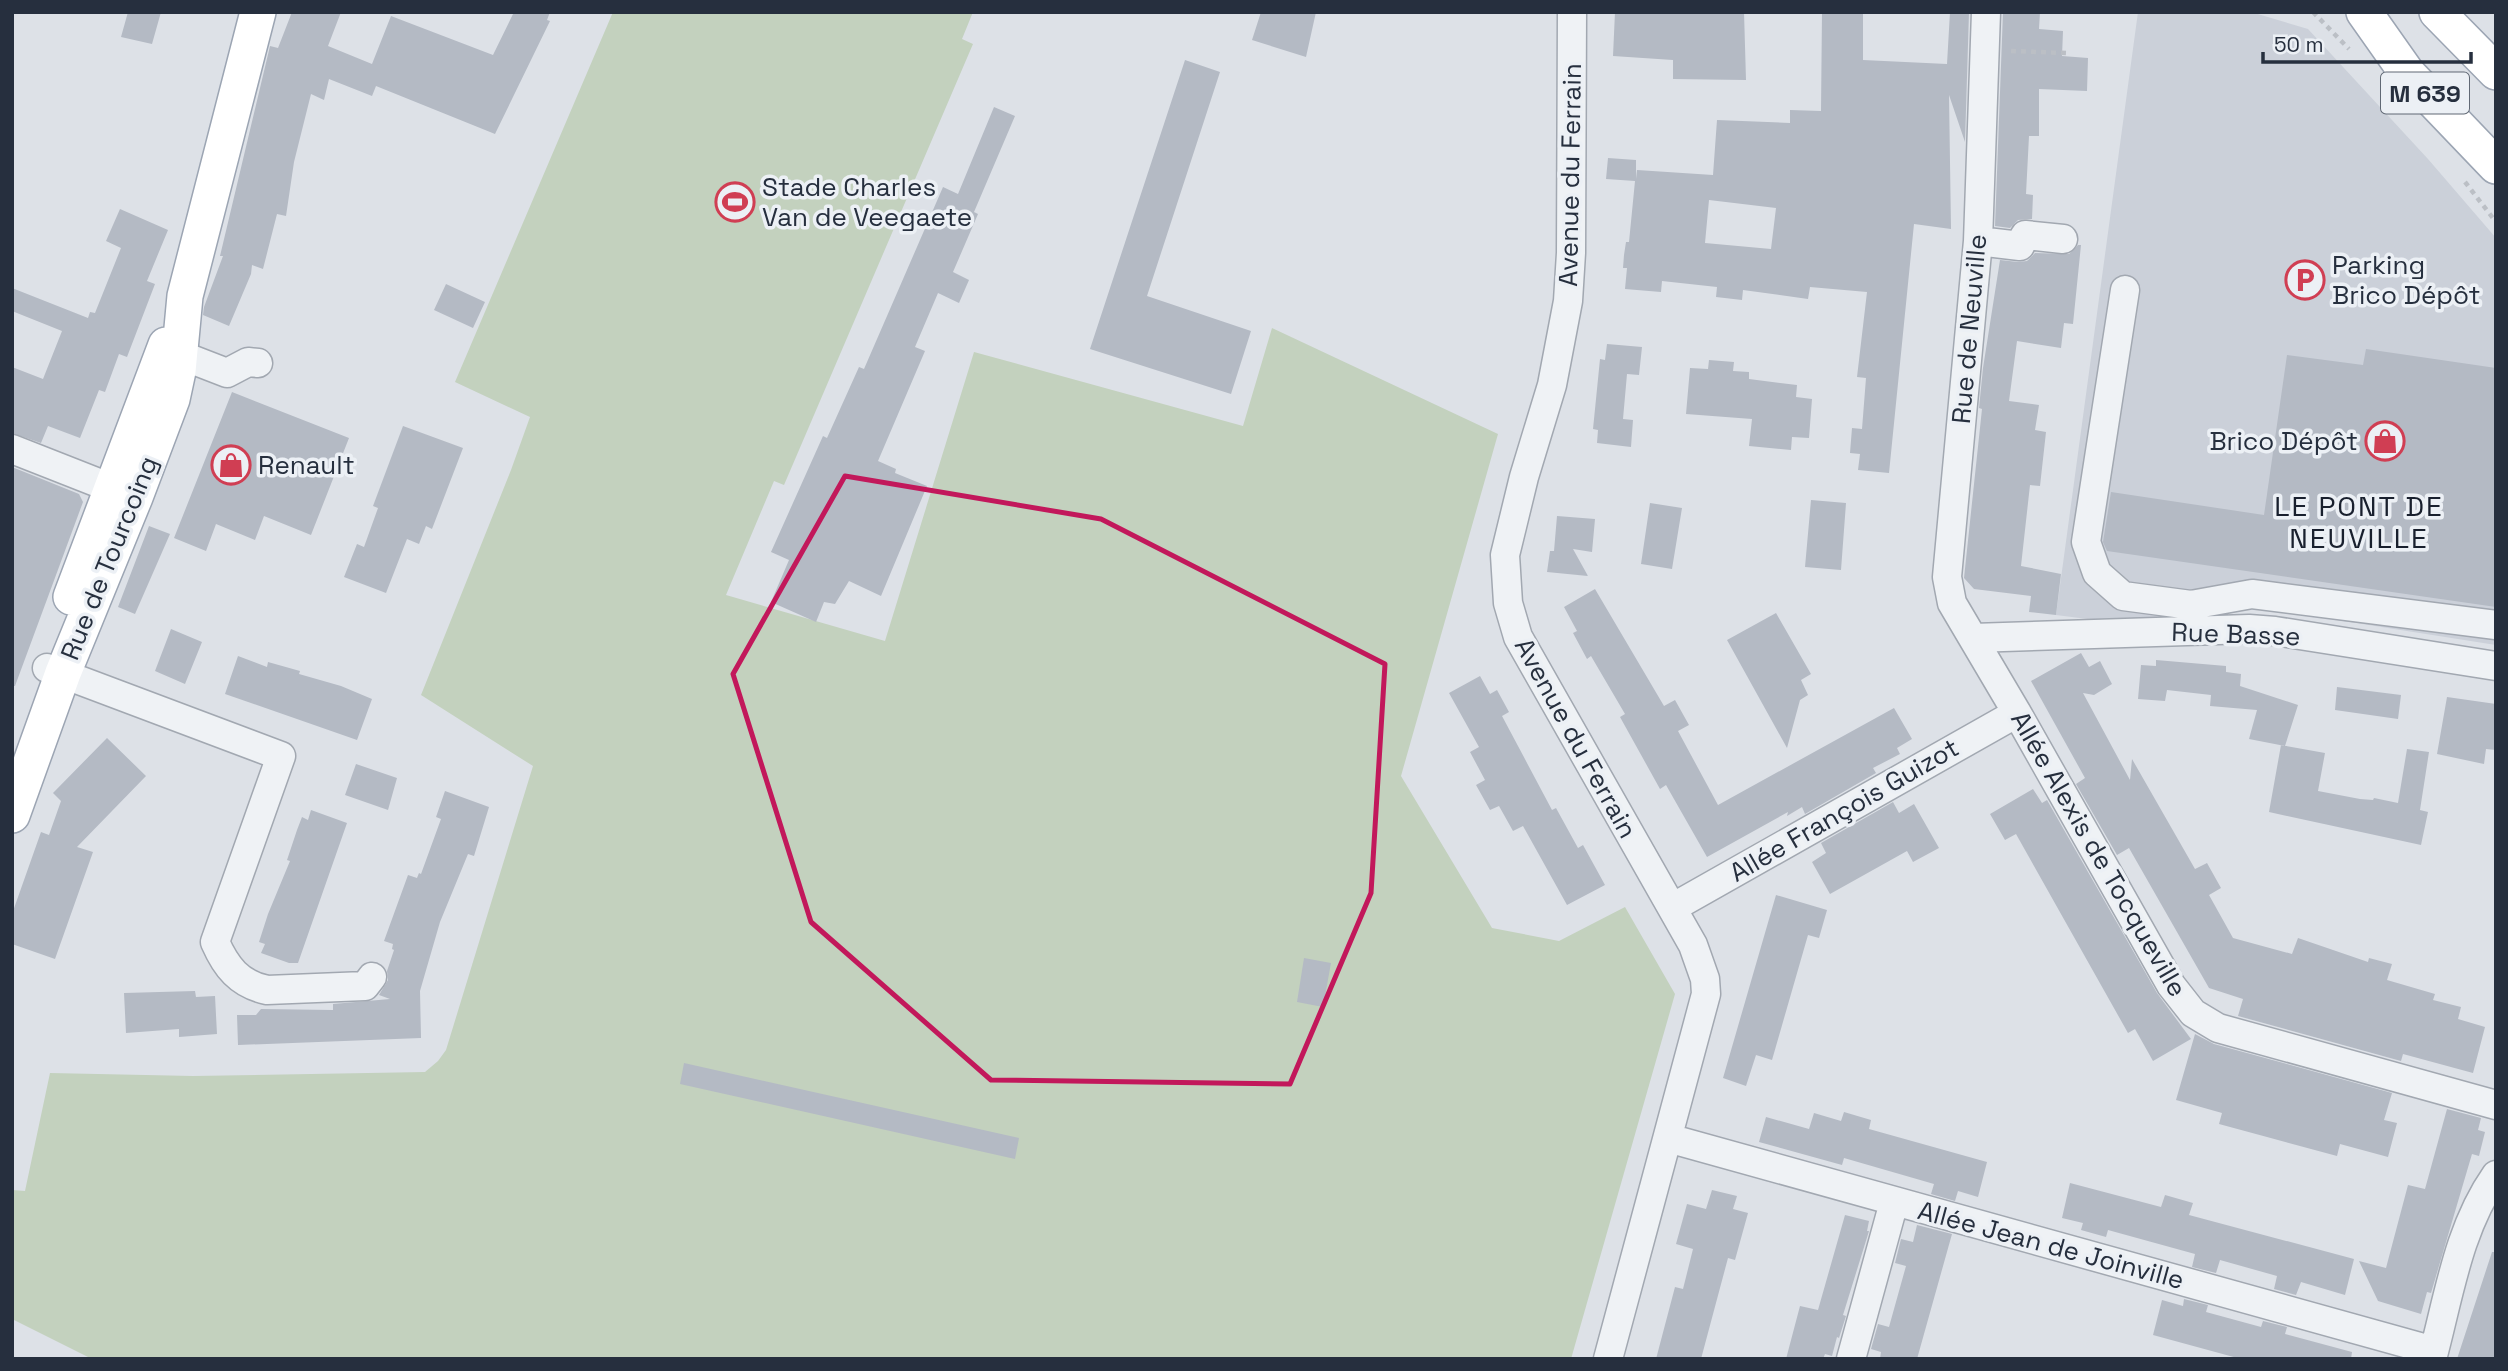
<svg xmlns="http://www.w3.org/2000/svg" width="2508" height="1371" viewBox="0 0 2508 1371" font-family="'Space Grotesk',sans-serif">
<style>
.built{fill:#cbd0d9}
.green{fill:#c3d1be}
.building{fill:#b4bac4;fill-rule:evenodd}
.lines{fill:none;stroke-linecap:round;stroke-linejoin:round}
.minor-casing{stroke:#a2a8b1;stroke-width:31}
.major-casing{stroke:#9ca5b3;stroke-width:38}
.path{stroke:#bbbfc5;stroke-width:4.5;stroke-dasharray:5 5;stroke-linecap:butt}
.minor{stroke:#eff2f5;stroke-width:28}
.major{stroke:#fff;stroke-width:35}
.marked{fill:none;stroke:#c2185b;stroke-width:5;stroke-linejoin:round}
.labels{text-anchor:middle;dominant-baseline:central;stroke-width:7;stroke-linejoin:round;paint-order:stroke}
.shield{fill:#ecf0f5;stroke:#616975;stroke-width:2}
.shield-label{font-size:24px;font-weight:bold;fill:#262f3e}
.street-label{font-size:26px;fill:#262f3e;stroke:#ecf0f5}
.poi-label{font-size:26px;fill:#262f3e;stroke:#ecf0f5;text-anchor:start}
.neighbourhood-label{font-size:28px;letter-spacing:2px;fill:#19202e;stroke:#ecf0f5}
</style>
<rect width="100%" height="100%" fill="#dde1e7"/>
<!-- built -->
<path class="built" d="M2138 12H2251L2308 29 2428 159 2496 238V645L2255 607 2111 622 2056 615Z"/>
<!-- green -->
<path class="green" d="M613 12H973L962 39 973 44 784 485 774 481 726 595 885 641 974 352 1243 426 1272 328 1498 434 1401 776 1492 928 1559 941 1625 907 1675 994 1571 1359H92L12 1319V1190L25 1191 50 1073 193 1076 425 1072 438 1061 446 1050 533 766 421 695 511 470 530 417 455 382Z"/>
<!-- building -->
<path class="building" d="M128 12H161L152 44 121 37Z
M292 12H341L328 46 372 64 391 16 493 55 514 12H550L547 20 550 21 495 134 376 86 372 96 329 79 324 100 311 94 294 162 286 216 277 214 263 269 252 265 251 274 229 326 203 315 204 307 223 256H220L270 46 278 48Z
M1261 12H1316L1306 57 1252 40Z
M1615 12H1744L1746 80 1673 79V60L1613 56Z
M1822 12H1863V60L1947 64 1950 12H1969L1965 142 1949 95 1951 229 1914 224 1889 473 1858 470 1860 454 1850 453 1852 428 1862 429 1866 378 1857 377 1867 292 1810 287 1808 299 1743 290 1742 300 1716 297 1717 287 1662 281 1661 292 1625 289 1627 268H1623L1624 255 1626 242H1629L1635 181 1606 179 1608 158 1636 160V179L1637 170 1713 175 1717 120 1790 123V110L1821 111ZM1709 200 1776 208 1771 249 1705 243Z
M2003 12H2040L2039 29 2063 31 2062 56 2088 58 2087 91 2039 89V136H2029L2026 194 2033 195 2032 219 2018 220 2010 228 1995 226Z
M1185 60 1220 72 1147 296 1251 331 1231 394 1090 349Z
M994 107 1015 116 974 212 978 214 953 272 969 280 959 303 938 293 915 347 925 351 878 461 896 469 895 473 927 486 881 596 849 581 835 604 824 602 816 622 771 602 789 560 771 552 823 436 827 438 859 367 864 369 943 187 958 194Z
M120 209 168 230 147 281 155 284 127 357 119 354 105 392 99 390 80 438 48 426 41 443 12 433V367L43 379 62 331 12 311V288L88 318 90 312 95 313 121 248 106 241Z
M2078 245H2081L2073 324 2064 323 2061 348 2017 341 2009 401 2039 405 2035 430 2046 432 2040 486 2030 485 2021 566 2061 574 2056 615 2029 612 2031 596 1974 589 1964 578 1982 409 1979 408 1983 368 2000 260 2018 262 2027 261 2035 253 2069 254Z
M446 284 485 302 473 328 434 310Z
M1607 344 1642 347 1639 375 1627 374 1623 419 1633 420 1631 447 1597 443 1598 430 1593 429 1600 359 1605 360Z
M2366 349 2496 368V607L2107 551 2103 542 2111 492 2264 515 2287 355 2363 365Z
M1709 360 1734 362 1733 371 1749 372V379L1797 385 1796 397 1812 399 1809 438 1792 437 1791 450 1749 446 1752 419 1686 414 1690 368 1708 369Z
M232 392 349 438 311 535 264 516 255 540 216 524 206 551 174 538Z
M403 426 463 448 432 529 426 526 419 544 407 539 386 593 344 577 357 544 364 547 378 508 373 506Z
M12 467 79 494 83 502 15 686H12Z
M1811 500 1846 503 1841 570 1805 567Z
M1650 503 1682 508 1672 569 1641 564Z
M1557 516 1595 519 1592 552 1573 549 1588 576 1547 572 1550 551H1554Z
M149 526 170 534 135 614 118 607Z
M1595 589 1664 706 1675 700 1689 725 1678 731 1718 805 1894 708 1912 739 1897 748 1900 754 1873 768 1876 773 1805 814 1802 807 1787 816 1788 812 1707 857 1666 785 1660 789 1620 717 1625 714 1591 656 1587 659 1573 633 1577 631 1564 607Z
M1776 613 1811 674 1801 680 1808 695 1800 700 1787 748 1727 640Z
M171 629 202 642 185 684 155 671Z
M2081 653 2089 667 2100 661 2112 684 2094 695 2083 693 2130 780 2132 759 2195 869 2207 863 2221 888 2209 895 2233 938 2292 954 2298 938 2368 962 2369 958 2392 964 2387 980 2435 994 2433 1000 2461 1007 2458 1019 2485 1027 2473 1073 2403 1054 2401 1061 2238 1016 2243 999 2209 988 2129 848 2117 855 2076 784 2085 778 2031 681Z
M238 656 267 667 268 662 300 671 299 674 341 686 372 699 357 740 225 694Z
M2156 660 2226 666V672L2241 674 2240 686 2298 705 2285 746 2249 739 2257 710 2210 706 2211 695 2167 690 2165 701 2138 699 2141 665 2156 666Z
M1480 676 1490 694 1497 690 1509 712 1502 716 1552 810 1556 808 1578 848 1583 845 1605 885 1567 905 1523 826 1513 831 1499 806 1490 810 1476 785 1485 780 1470 752 1479 747 1449 693Z
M2337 687 2401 695 2398 719 2335 710Z
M2447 697 2496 704V750L2486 749 2484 764 2437 754Z
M107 738 146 776 77 847 93 852 55 959 12 944V914L41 832 49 835 61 801 53 793Z
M2281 745 2325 753 2318 791 2360 799 2373 800 2374 798 2398 803 2407 749 2429 752 2420 810 2428 812 2421 845 2269 812Z
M356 764 397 778 388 810 345 795Z
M2033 789 2042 803 2047 800 2157 993 2191 1039 2153 1061 2135 1029 2128 1033 2016 834 2005 840 1990 814Z
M445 791 489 807 474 856 468 854 440 922 420 991 421 1038 238 1045 237 1015H256L261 1009 333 1010V1004L390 999 379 995 388 980 387 971 394 950 392 949 393 944 384 941 408 875 417 878 419 873 421 874 441 819 436 817Z
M1893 802 1899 813 1914 804 1939 848 1913 862 1907 851 1830 894 1812 862 1826 853 1821 843Z
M311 810 347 823 298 963H289L261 953 265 944 259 942 268 914 290 861 287 860 297 830 302 817 308 820Z
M1776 895 1827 910 1819 938 1808 935 1772 1060 1756 1055 1746 1086 1723 1078Z
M1304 958 1331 963 1323 1007 1297 1002Z
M195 991 196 997 215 996 217 1034 179 1037V1029L126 1033 124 993Z
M2195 1034 2214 1044 2392 1093 2384 1120 2397 1123 2388 1157 2340 1144 2337 1156 2267 1137 2219 1124 2222 1113 2176 1100Z
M684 1063 1019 1138 1015 1159 680 1084Z
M2447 1109 2481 1118 2478 1130 2485 1132 2479 1156 2472 1154 2431 1293 2427 1292 2421 1314 2378 1301 2359 1261 2386 1268 2408 1185 2425 1189Z
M1844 1112 1871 1120 1869 1129 1987 1162 1978 1197 1958 1191 1955 1201 1931 1194 1934 1184 1844 1158 1842 1165 1759 1142 1766 1117 1809 1129 1814 1113 1841 1121Z
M2070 1183 2161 1207 2165 1195 2193 1203 2189 1215 2354 1259 2345 1295 2301 1282 2296 1295 2274 1289 2277 1276 2220 1260 2216 1273 2192 1267 2195 1254 2108 1230 2106 1237 2081 1230 2083 1223 2062 1218Z
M1712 1190 1737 1196 1733 1209 1748 1213 1735 1260 1728 1258 1701 1359H1656L1675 1287 1683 1289 1693 1249 1676 1244 1687 1204 1706 1209Z
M1845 1215 1869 1221 1867 1231H1869L1843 1315 1846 1316 1839 1338 1837 1337 1832 1356 1825 1354 1823 1359H1786L1800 1306 1818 1310Z
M1917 1225 1952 1234 1917 1359H1880L1881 1352 1871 1349 1878 1324 1889 1327 1906 1266 1895 1263 1901 1239 1913 1242Z
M2492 1252H2496V1359H2457Z
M2184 1299 2208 1305 2206 1312 2261 1327 2263 1321 2287 1327 2285 1334 2352 1352 2351 1359H2241L2153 1335 2162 1300 2183 1306Z"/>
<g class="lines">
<!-- minor casing -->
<g class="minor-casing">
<path id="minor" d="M1572 12 1571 253 1568 301 1552 385 1524 477 1505 555 1508 603 1518 637 1693 945 1705 979 1706 994 1608 1359
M1986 12 1978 241 1947 577 1952 603 2017 713 2171 985 2193 1013 2218 1028 2496 1105
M1978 241 2020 246 2025 235 2063 239
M2125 290 2086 542 2097 573 2123 596 2191 605 2252 594 2496 625
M165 349 227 373 248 362 258 363
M12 449 129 495
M1973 638 2249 629 2275 631 2496 666
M47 668 281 756 215 942C226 967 239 984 267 990L365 986 372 977
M1672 908 2017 713
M1668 1138 2434 1351
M1851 1359 1894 1202
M2432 1359C2449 1296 2458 1229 2496 1175"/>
</g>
<!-- major casing -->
<g class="major-casing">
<path id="major" d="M2364 12 2407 73 2496 166
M2437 12 2496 72
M71 597 166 345
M12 815 63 673 135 497 172 399 178 371 185 296 258 12"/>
</g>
<!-- path -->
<path class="path" d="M2313 12 2349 49
M2011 51 2066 53
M2465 182 2496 222"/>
<!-- minor -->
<use href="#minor" class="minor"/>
<!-- major -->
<use href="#major" class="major"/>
</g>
<!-- marked area -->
<path class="marked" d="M845 476 1101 519 1385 664 1371 893 1290 1084 991 1080 811 922 733 674Z"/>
<!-- icons -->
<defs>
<g id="stadium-ring" transform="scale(2.0125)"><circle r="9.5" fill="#ecf0f5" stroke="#d03e53" stroke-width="1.5"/><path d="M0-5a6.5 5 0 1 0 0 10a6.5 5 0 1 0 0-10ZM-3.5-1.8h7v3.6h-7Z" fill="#d03e53"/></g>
<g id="parking-ring" transform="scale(2.0125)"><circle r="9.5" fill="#ecf0f5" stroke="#d03e53" stroke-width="1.5"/><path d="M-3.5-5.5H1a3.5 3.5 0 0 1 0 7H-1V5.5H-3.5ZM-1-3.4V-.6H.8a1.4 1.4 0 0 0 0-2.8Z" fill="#d03e53"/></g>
<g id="shop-ring" transform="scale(2.0125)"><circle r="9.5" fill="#ecf0f5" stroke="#d03e53" stroke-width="1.5"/><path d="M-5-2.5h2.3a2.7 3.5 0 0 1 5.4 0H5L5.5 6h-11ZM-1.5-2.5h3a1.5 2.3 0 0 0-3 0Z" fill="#d03e53"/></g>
</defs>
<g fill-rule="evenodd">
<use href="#stadium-ring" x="735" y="202"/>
<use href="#parking-ring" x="2305" y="280"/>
<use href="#shop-ring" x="2385" y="441"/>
<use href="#shop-ring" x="231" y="465"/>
</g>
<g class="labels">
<!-- shield labels -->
<rect class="shield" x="2381" y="72.5" width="88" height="41" rx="5"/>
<g class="shield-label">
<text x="2425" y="93">M 639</text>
</g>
<!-- street labels -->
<g class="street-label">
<text transform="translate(1570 175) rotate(-89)">Avenue du Ferrain</text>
<text transform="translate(1969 329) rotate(-85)">Rue de Neuville</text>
<text transform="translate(109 558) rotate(-68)">Rue de Tourcoing</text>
<text transform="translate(2236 634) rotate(2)">Rue Basse</text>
<text transform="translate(1576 738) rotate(61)">Avenue du Ferrain</text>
<text transform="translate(1844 810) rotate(-30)">Allée François Guizot</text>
<text transform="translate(2099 854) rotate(60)">Allée Alexis de Tocqueville</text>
<text transform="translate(2051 1245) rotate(15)">Allée Jean de Joinville</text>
</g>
<!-- poi labels -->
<g class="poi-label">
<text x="762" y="187">Stade Charles<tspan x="762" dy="30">Van de Veegaete</tspan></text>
<text x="2332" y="265">Parking<tspan x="2332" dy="30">Brico Dépôt</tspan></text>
<text x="2358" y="441" text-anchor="end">Brico Dépôt</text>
<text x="258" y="465">Renault</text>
</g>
<!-- neighbourhood labels -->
<g class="neighbourhood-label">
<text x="2359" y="506">LE PONT DE<tspan x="2359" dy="32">NEUVILLE</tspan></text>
</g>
</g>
<!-- border -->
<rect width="2508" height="1371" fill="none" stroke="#262f3e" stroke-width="28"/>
<!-- scale -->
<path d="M2263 52v10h208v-10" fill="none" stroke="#262f3e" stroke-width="3.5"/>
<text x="2274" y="52" font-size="21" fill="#262f3e" stroke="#ecf0f5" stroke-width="5" paint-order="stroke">50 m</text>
</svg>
